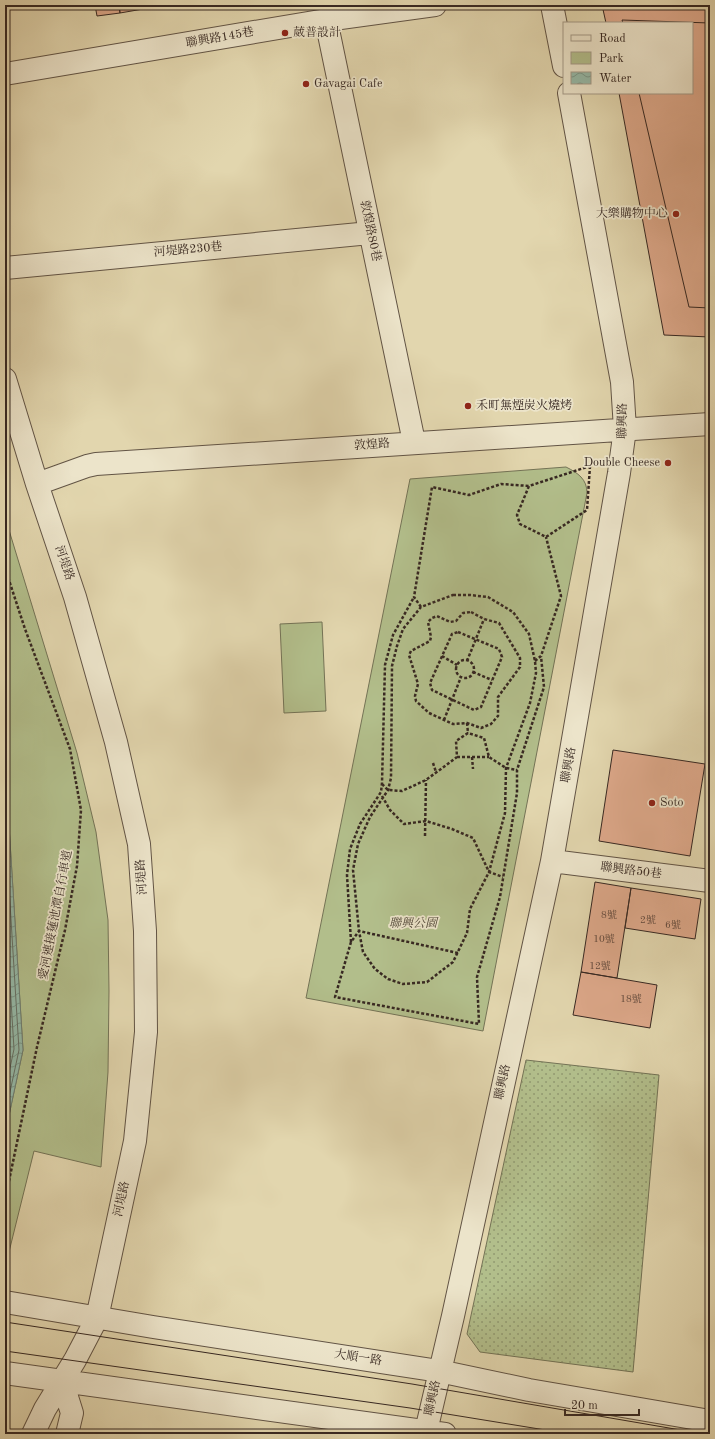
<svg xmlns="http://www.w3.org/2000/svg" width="715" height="1439" viewBox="0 0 715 1439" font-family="'Old Standard TT','Noto Serif TC',serif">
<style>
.grass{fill:url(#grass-dots);stroke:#747356}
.park{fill:#b2be8b;stroke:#747356}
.water{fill:url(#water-waves);stroke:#6f7f72}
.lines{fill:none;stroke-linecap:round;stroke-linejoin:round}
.shore{stroke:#667064;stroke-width:1}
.building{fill:#dda88a;stroke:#372822}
.minor-casing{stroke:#625445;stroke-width:24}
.path{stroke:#372822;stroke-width:2.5;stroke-dasharray:3 2;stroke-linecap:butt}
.minor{stroke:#ece4ca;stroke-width:22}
.tram{stroke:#372822;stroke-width:1}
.poi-dot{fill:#8f2418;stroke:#ece4ca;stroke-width:1.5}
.labels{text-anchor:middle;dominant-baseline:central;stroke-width:3.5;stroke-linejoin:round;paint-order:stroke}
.number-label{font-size:10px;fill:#60483c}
.poi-label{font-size:12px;fill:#372822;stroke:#ece4ca;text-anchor:start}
.street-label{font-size:12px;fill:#372822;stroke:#ece4ca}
.park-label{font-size:12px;font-style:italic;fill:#504637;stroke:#ece4ca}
</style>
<defs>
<pattern id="grass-dots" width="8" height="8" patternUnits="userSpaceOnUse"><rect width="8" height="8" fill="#b2be8b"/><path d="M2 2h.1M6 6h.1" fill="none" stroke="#929a71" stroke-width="1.8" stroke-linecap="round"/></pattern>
<pattern id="water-waves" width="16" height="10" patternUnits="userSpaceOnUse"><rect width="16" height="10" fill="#95b9a7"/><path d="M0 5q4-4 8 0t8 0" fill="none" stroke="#7a9688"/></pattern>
</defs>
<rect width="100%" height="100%" fill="#e2d6ae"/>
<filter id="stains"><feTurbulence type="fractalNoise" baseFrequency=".005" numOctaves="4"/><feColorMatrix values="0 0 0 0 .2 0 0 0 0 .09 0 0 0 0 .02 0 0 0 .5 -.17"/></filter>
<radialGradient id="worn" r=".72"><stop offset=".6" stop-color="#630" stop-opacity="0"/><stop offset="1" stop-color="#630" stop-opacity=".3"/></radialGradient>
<!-- grass -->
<path class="grass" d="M526 1060 659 1075 633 1372 480 1352 467 1334Z"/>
<!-- park -->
<path class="park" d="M566 467C578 473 587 479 587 493L483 1031 306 998 410 479Z
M5 517 77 753 96 832 108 920 109 991 108 1072 101 1167 34 1151 5 1268V1134L23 1050 8 810 5 797Z
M322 622 326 711 284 713 280 624Z"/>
<!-- water -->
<path class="water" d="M5 799 8 810 23 1050 5 1134Z"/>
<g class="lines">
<!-- shore -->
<path class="shore" d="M5 821 19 1050 5 1115
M5 902 14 1049 5 1092
M5 1000 8 1049 5 1063"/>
</g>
<!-- building -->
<path class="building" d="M95 5H119L120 13 97 16Z
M119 5H142L143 9 120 13Z
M142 5H165L166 6 143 9Z
M602 5H710V337L664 335 619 93H692V23H606Z
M622 20 710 23V308L689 307 639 93H692V23H623Z
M613 750 705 764 690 856 599 841Z
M595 882 631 888 617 978 581 972Z
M631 888 701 899 695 939 625 928Z
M581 972 657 985 650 1028 573 1015Z"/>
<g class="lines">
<!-- minor casing -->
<g class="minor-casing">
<path id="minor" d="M552 5 564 66
M326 20 414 442
M5 74 326 20 435 5
M5 268 370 233
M5 379 37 484 75 597 116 742 139 844 145 931 146 1032 135 1141 97 1318 75 1360 45 1409 33 1434
M37 484 87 466 96 464 710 424
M552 861 710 881
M5 1302 153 1327 439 1371 529 1390 710 1421
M5 1373 445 1434
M62 1381 72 1413 67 1434
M426 1431 453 1316 552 861 619 473 625 429 622 382 569 93"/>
</g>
<!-- path -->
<path class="path" d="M590 466 587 510 546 537 520 524 517 515 529 486Z
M5 568 25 629 70 749 81 810 77 866 65 930 37 1047 5 1200
M453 595H470L488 597 513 612 529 634 535 661 536 673 530 703 506 768 505 813 489 872 470 909 467 933 453 962 427 982 403 984 388 979 375 969 363 952 359 931 353 870 358 844 370 817 388 790 391 778 392 666 397 646 403 629 421 607Z
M421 607 414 597 432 487 469 495 501 484 529 486
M471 612 484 619 499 623 520 658V667L498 697V716L491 724 481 728 467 723 453 724 429 713 416 701 415 696 418 684 409 655 411 651 430 641 431 637 428 622 432 618 437 616 450 622 456 621 463 613Z
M458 632 499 649 502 657 481 707 474 710 432 690 430 683 452 634Z
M442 656 457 665
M456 669a9 9 0 1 1 18 0a9 9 0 1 1-18 0Z
M467 661 484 619
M535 661 541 656 561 596 546 537
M473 672 492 680
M444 720 461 677
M467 723 468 733
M457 757H489
M472 757 473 769
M433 763 436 772
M382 784 388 790 402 791 426 780 457 757 456 741 468 733 484 738 489 757 506 768 517 770
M382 796 390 810 404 824 426 821 452 829 473 838 489 872 503 877
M425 836 426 780
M351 942 347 875 350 849 360 824 381 792 382 783 385 665 393 635 414 597
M458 953 359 931 351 942 335 997 479 1024 477 977 500 897 517 793V770L544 687 541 656"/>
<!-- minor -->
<use href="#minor" class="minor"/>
<!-- tram -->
<path class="tram" d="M5 1322 412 1384 704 1434
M5 1351 410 1408 570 1434"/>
</g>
<!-- markers -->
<g class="poi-dot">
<circle cx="285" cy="33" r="4"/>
<circle cx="306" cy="84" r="4"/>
<circle cx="676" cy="214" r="4"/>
<circle cx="468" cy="406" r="4"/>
<circle cx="668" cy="463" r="4"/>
<circle cx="652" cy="803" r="4"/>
</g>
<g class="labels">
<!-- number labels -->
<g class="number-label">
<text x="609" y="915">8號</text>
<text x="648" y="920">2號</text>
<text x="673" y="925">6號</text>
<text x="604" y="939">10號</text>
<text x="600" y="966">12號</text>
<text x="631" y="999">18號</text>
</g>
<!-- poi labels -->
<g class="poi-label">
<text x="293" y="33">葳普設計</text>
<text x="314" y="84">Gavagai Cafe</text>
<text x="668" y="214" text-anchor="end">大樂購物中心</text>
<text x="476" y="406">禾町無煙炭火燒烤</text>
<text x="660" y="463" text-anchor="end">Double Cheese</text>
<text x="660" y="803">Soto</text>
</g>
<!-- street labels -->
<g class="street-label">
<text transform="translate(220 38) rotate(-10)">聯興路145巷</text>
<text transform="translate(370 231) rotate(78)">敦煌路80巷</text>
<text transform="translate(188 250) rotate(-5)">河堤路230巷</text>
<text transform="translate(623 421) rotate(-89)">聯興路</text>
<text transform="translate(372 445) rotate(-4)">敦煌路</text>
<text transform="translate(64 563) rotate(71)">河堤路</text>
<text transform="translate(569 765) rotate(-80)">聯興路</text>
<text transform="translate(631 871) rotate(7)">聯興路50巷</text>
<text transform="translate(142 877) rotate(-94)">河堤路</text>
<text transform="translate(56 915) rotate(-79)">愛河連接蓮池潭自行車道</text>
<text transform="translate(503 1082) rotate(-78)">聯興路</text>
<text transform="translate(122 1199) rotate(-78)">河堤路</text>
<text transform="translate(358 1358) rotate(9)">大順一路</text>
<text transform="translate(433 1398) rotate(-78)">聯興路</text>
</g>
<!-- park labels -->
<g class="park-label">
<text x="413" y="924">聯興公園</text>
</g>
</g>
<!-- margin -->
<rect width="715" height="1439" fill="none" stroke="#e2d6ae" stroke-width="20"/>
<rect x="6" y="6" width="703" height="1427" fill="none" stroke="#372822" stroke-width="2"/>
<rect x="10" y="10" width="695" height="1419" fill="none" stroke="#372822"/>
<!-- legend -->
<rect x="563" y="22" width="130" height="72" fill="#ece4ca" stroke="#a49987"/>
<rect x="571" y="35" width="20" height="6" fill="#ece4ca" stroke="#a49987"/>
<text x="599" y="42" font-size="12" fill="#372822">Road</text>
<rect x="571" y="52" width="20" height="12" fill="#b2be8b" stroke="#a49987"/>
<text x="599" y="62" font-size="12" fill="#372822">Park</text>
<rect x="571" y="72" width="20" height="12" fill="url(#water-waves)" stroke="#a49987"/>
<text x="599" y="82" font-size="12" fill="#372822">Water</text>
<!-- scale -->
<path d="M565 1409v6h74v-6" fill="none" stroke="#372822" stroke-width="2"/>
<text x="571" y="1409" font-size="12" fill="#372822" stroke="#ece4ca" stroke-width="3" paint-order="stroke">20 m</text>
<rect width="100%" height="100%" filter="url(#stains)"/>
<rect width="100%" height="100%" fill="url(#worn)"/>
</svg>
